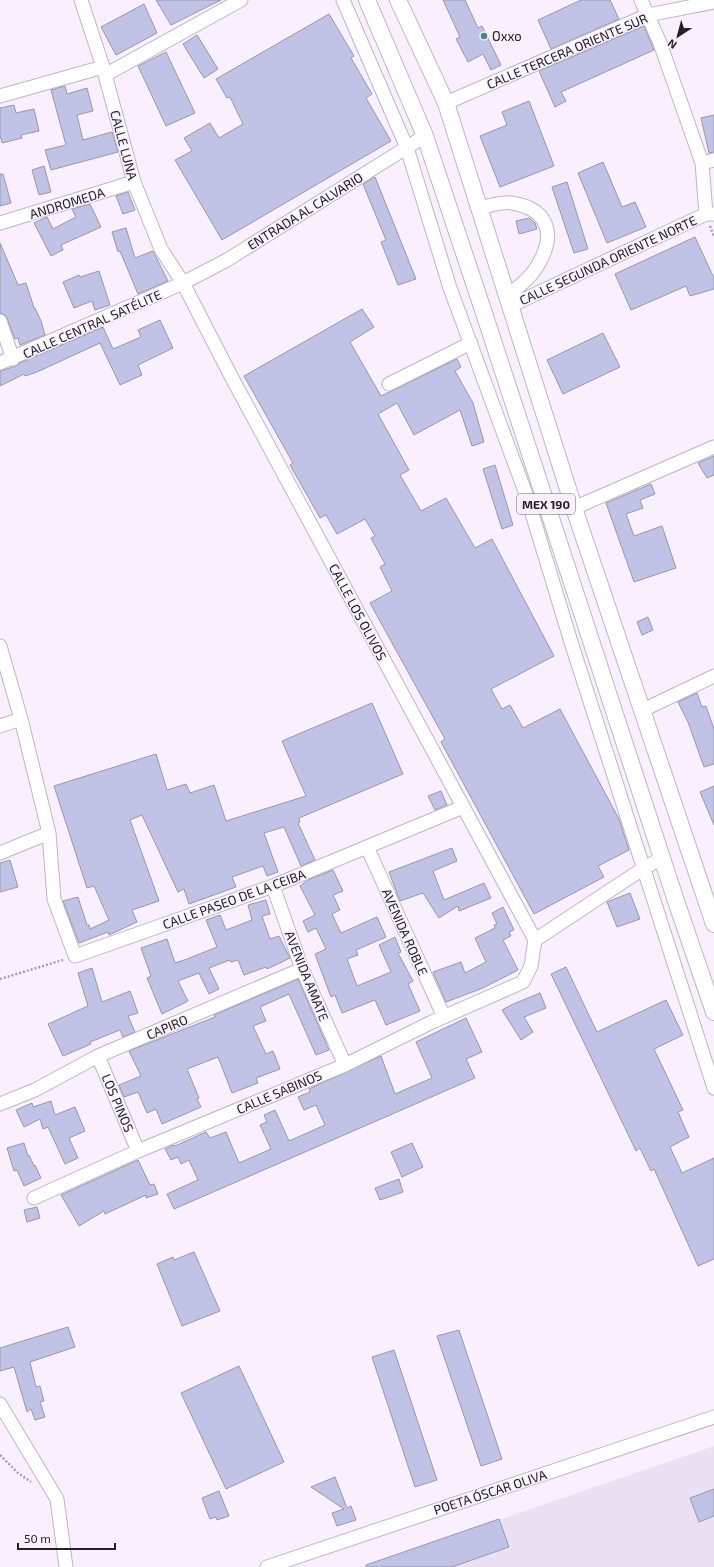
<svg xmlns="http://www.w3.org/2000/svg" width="714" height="1567" viewBox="0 0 714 1567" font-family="'Exo 2',sans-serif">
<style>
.commercial{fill:#ece0f5}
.building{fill:#c0c2e6;stroke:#9798a7}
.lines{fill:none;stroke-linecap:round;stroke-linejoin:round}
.minor-casing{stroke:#bfb5c4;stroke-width:15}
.major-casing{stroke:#bfb5c4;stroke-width:18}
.path{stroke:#a8a0ac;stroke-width:2.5;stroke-dasharray:2 2;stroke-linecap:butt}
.minor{stroke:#fff;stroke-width:13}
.major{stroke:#fff;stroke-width:16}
.poi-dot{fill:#418985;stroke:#f9effe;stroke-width:1.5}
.labels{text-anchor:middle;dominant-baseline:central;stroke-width:3;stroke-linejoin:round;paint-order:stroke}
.shield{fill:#f9effe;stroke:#645f67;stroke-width:1}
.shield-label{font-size:12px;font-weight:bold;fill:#242126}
.poi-label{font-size:13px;fill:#242126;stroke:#f9effe;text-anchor:start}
.street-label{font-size:13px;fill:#242126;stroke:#f9effe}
</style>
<rect width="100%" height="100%" fill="#f9effe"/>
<!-- commercial -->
<path class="commercial" d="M714 1446V1567H362Z"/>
<!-- building -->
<path class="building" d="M156 0H221L171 25Z
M443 0H465L478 28 482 26 501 65 491 70 483 54 468 62 456 39 460 37Z
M581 0H610L619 19 551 49 538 20Z
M144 4 157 33 116 55 101 27Z
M329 14 354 56 351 58 372 94 366 98 391 141 222 240 175 160 192 151 184 138 210 123 219 138 243 124 230 97 227 98 216 79Z
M644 26 654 50 561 92 566 101 555 107 539 71Z
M197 35 218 69 204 78 183 44Z
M166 52 195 113 166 126 138 66Z
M65 86 67 94 87 88 93 111 77 115 83 140 112 132 118 152 51 170 45 150 66 145 51 90Z
M529 101 554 166 500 187 480 136 507 125 502 112Z
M14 105 16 113 34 109 39 131 21 135 22 138 2 143 0 135V108Z
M714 115V152L709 153 701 118Z
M603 162 622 207 635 202 646 227 607 243 578 173Z
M44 166 51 192 39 195 32 170Z
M0 174H3L11 203 0 206Z
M375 177 416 279 398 285 381 242 386 240 363 184Z
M567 182 588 249 574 253 552 187Z
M128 192 135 210 123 214 116 196Z
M90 204 101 227 61 245 63 250 51 256 34 223 47 217 53 229 76 217 72 209Z
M529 218 535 223 537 229 519 234 516 221Z
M126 228 135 258 153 251 168 281 138 294 120 251 118 252 112 232Z
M695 237 714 278V289L690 296 686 286 631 310 615 274Z
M0 243 18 285 26 283 34 308H35L41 321 45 335 20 345 18 338 15 339 7 318 5 315 0 313Z
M99 271 110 305 95 310 92 301 74 308 63 282 79 275 80 277Z
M362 309 374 327 350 342 381 396 457 359 461 367 455 371 473 403 484 442 472 446 460 410 414 435 397 403 378 414 409 470 400 475 421 511 446 498 475 548 492 539 554 656 491 689 502 709 510 705 523 728 560 709 619 819 629 850 598 866 604 877 534 914 441 742 445 739 370 603 392 591 380 567 385 564 371 538 375 536 365 519 337 534 326 515 320 518 290 465 293 463 244 376Z
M160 320 173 348 138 365 142 375 120 385 100 343 37 372 25 376 24 374 0 386V371L16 366 20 363 103 327 113 349 141 337 138 330Z
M603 333 620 367 563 394 547 360Z
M714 456V475L707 478 698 463Z
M495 465 513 525 502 529 483 469Z
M651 484 655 494 640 500 643 508 626 514 634 536 662 526 676 568 634 582 606 503Z
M648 617 653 630 642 635 637 622Z
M697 693 702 707 706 706 714 729V764L704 767 688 722 678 702Z
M372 703 403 774 299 818 300 822 298 823 315 860 301 866 284 827 264 833 278 872 267 876 263 866 232 877 236 887 189 904 184 889 178 892 142 815 130 820 159 901 132 910 137 922 109 935 108 932 79 943 63 901 78 897 87 925H89L90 929 109 920 94 886 87 888 54 786 156 754 167 790 186 784 190 793 214 785 226 821 306 796 282 741Z
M714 786V825L700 792Z
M441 791 447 805 435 810 428 796Z
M452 848 457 861 433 871 444 900 484 883 491 898 459 911 458 906 439 918 423 893 400 901 389 872Z
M10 860 18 887 0 892V863Z
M333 870 343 891 333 895 340 910 332 914 341 933 377 917 386 937 356 950 358 955 347 959 357 986 391 972 379 945 395 937 401 952 398 953 413 981 408 984 420 1011 386 1025 375 1000 342 1013 335 995 331 997 315 954 326 949 316 928 308 932 303 921 315 915 300 886 308 880Z
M630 893 640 919 617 927 607 902Z
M266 900 270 914 262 916 270 939 279 936 290 958 267 969 266 967 244 975 238 960 231 962 230 960 209 968 219 989 209 994 199 973 178 981 188 1001 162 1014 147 978 151 976 141 948 167 939 175 963 187 959 217 947 206 920 220 915 226 930 252 920 248 905Z
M503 907 514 930 509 932 511 936 503 940 518 970 483 988 446 1002 433 972 461 962 465 973 486 962 475 938 495 928 494 925 497 924 492 913Z
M566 967 597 1032 666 1000 683 1035 654 1049 683 1110 678 1112 689 1137 670 1147 682 1173 714 1158V1259L698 1266 654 1169 651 1171 640 1148 636 1151 551 974Z
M92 968 102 1002 130 991 138 1013 128 1016 135 1032 123 1037 120 1030 90 1042 91 1044 63 1056 48 1024 88 1006 78 973Z
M298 979 329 1050 316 1055 289 994 260 1007 266 1021 253 1026 266 1054 273 1051 280 1069 256 1078 258 1083 232 1093 218 1057 187 1069 199 1098 197 1099 201 1107 162 1124 156 1109 147 1113 138 1092 124 1097 119 1085 141 1076 129 1051 215 1017 214 1015Z
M540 993 546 1008 524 1017 533 1032 521 1040 502 1010 511 1005Z
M466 1018 482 1052 466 1059 475 1078 174 1209 167 1194 198 1180 189 1160 181 1164 178 1157 171 1160 165 1149 174 1145 175 1146 206 1132 210 1138 226 1132 239 1163 271 1149 260 1125 267 1122 264 1115 275 1110 289 1141 325 1125 316 1105 304 1110 298 1097 310 1092 309 1089 381 1056 395 1094 432 1078 416 1042Z
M51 1101 55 1115 75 1107 85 1131 69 1138 78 1158 65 1164 48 1127 43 1129 40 1119 24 1127 16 1110 32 1103 33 1107Z
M24 1143 28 1156 29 1155 34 1166 35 1165 41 1178 24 1186 17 1170 14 1171 7 1148Z
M412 1143 423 1167 402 1177 391 1152Z
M138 1160 150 1185 154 1184 158 1194 146 1198V1195L105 1214 104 1211 79 1226 61 1195Z
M399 1179 403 1192 380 1200 375 1188Z
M37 1207 40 1218 27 1222 24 1210Z
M194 1252 220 1311 182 1326 157 1264 173 1257 174 1260Z
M68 1327 75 1347 30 1362 36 1387 40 1386 44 1401 40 1402 45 1417 35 1420 31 1409 27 1412 14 1367 0 1371V1348Z
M459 1330 502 1459 481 1466 437 1336Z
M394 1350 437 1480 415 1487 372 1357Z
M239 1366 284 1462 226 1489 181 1393Z
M335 1477 347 1508 351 1506 356 1520 337 1526 332 1513 344 1509 311 1487Z
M714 1489V1516L699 1522 690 1498Z
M219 1491 229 1516 217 1520 216 1517 210 1519 202 1498Z
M499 1519 509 1547 452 1567H366V1565Z"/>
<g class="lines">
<!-- minor casing -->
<g class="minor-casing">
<path id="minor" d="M81 0 103 67 134 182 161 249 183 283 232 378 535 940
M343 0 407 148 450 288 527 497 571 642 714 1088
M641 0 660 43 702 163 706 214
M105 75 241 0
M0 96 103 67
M446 103 648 15 714 2
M702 163 714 160
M479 208C489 206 503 201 512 203 554 210 555 241 534 271 527 281 515 289 507 297
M0 223 134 182
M510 306 706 214H714
M0 321 13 359
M0 363 183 283 227 260 425 136
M389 384 471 343
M574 508 714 447
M0 646 21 719 49 833 54 899 75 956 273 886 463 807
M643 710 714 676
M0 726 21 719
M367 847 444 1017
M0 853 49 833
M273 886 302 969 345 1065
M98 1056 138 1151
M0 1104 35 1090 98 1056 302 969
M34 1198 138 1151 345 1065 432 1022 523 982 531 966 535 940 644 868 662 858
M0 1404 57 1499 66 1567
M267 1567 714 1417"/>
</g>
<!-- major casing -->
<g class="major-casing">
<path id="major" d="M367 0 425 136 484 313 676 901 714 1012
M398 0 446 103 574 508 714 924"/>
</g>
<!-- path -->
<path class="path" d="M710 226 714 237
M0 979 63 960
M0 1455 18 1473 31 1482"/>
<!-- minor -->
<use href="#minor" class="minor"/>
<!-- major -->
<use href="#major" class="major"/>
</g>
<!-- markers -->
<circle class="poi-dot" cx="484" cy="36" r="4"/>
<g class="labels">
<!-- shield labels -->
<rect class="shield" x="517" y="494" width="58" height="20" rx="3"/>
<g class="shield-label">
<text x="546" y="504">MEX 190</text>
</g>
<!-- poi labels -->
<g class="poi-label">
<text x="492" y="36">Oxxo</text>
</g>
<!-- street labels -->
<g class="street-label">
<text transform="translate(567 51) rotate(-23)">CALLE TERCERA ORIENTE SUR</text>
<text transform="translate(124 145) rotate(75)">CALLE LUNA</text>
<text transform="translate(67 203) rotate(-17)">ANDROMEDA</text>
<text transform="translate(305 211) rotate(-32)">ENTRADA AL CALVARIO</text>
<text transform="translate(608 260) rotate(-25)">CALLE SEGUNDA ORIENTE NORTE</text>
<text transform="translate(92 324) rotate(-24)">CALLE CENTRAL SATÉLITE</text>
<text transform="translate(358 612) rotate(62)">CALLE LOS OLIVOS</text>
<text transform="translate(234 899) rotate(-20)">CALLE PASEO DE LA CEIBA</text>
<text transform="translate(405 932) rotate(66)">AVENIDA ROBLE</text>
<text transform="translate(307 976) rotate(68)">AVENIDA AMATE</text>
<text transform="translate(167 1027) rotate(-23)">CAPIRO</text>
<text transform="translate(279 1092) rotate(-23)">CALLE SABINOS</text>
<text transform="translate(118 1103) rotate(67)">LOS PINOS</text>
<text transform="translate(490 1492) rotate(-18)">POETA ÓSCAR OLIVA</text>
</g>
</g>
<!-- north arrow -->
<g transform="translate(678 36) rotate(216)" stroke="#f9effe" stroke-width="3" paint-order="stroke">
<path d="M0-3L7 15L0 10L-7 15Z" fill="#242126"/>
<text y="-6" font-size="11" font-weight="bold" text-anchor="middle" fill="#242126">N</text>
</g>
<!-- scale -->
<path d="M18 1543v6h97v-6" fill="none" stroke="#242126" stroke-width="2"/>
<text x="24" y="1543" font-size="12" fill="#242126" stroke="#f9effe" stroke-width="3" paint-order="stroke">50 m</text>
</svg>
